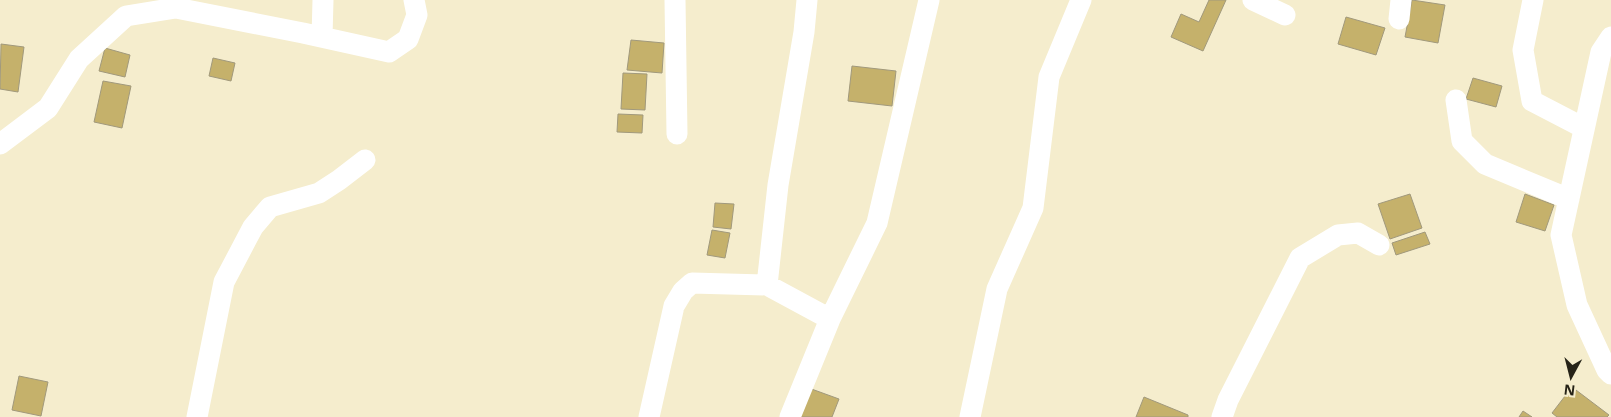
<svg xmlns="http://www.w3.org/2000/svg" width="1611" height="417" viewBox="0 0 1611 417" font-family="'Open Sans',sans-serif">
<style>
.building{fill:#c5b16b;stroke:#a1997c}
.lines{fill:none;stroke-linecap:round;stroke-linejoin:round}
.minor{stroke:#fff;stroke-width:21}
</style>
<rect width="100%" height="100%" fill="#f5edcd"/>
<!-- building -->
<path class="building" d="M1209 0H1226L1203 51 1171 37 1181 14 1199 22Z
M1412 0 1445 5 1438 43 1405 37Z
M1346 17 1385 28 1376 55 1338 44Z
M631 40 664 43 662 73 627 70Z
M1 44 24 47 18 92 0 89Z
M105 48 130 55 125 77 99 71Z
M213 58 235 63 231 81 209 76Z
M852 66 896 71 892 106 848 101Z
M623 73 647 74 645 110 621 109Z
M1473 78 1502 86 1496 107 1466 99Z
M103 81 131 86 122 128 94 122Z
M618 114 643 115 642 133 617 132Z
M1410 194 1422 228 1390 239 1378 204Z
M1525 194 1554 205 1545 231 1516 222Z
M715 203 734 204 731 229 713 227Z
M712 230 730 233 725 258 707 255Z
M1425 232 1430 244 1396 255 1392 243Z
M19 376 48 382 41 416 12 410Z
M806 387 839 399 832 417H794Z
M1572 387 1609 415 1607 417H1557L1552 413Z
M1144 397 1188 415V417H1136Z
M1523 411 1532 417H1519Z"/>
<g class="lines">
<!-- minor -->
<path class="minor" d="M675 0 677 134
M1253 0 1285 15
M1533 0 1523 50 1532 101 1584 128
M1399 19 1401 0
M322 37 323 0
M1611 37 1601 52 1561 235 1577 305 1607 370 1611 374
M1456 100 1462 141 1485 164 1569 199
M0 144 48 108 79 59 126 16 176 8 303 33 389 52 408 39 417 15 414 0
M767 285 778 185 804 32 807 0
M197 417 224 282 253 227 270 207 319 193 339 180 365 160
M649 417 674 306 683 291 692 283 767 285 830 319
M790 417 830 319 877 223 929 0
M970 417 997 289 1033 208 1049 77 1081 0
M1222 417 1228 400 1300 258 1338 235 1358 233 1379 245"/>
</g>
<!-- north arrow -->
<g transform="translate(1571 377) rotate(187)" stroke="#f5edcd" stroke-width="4" paint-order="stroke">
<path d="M0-4L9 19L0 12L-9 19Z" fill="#262317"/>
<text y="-8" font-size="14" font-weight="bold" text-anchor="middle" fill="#262317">N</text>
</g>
</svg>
